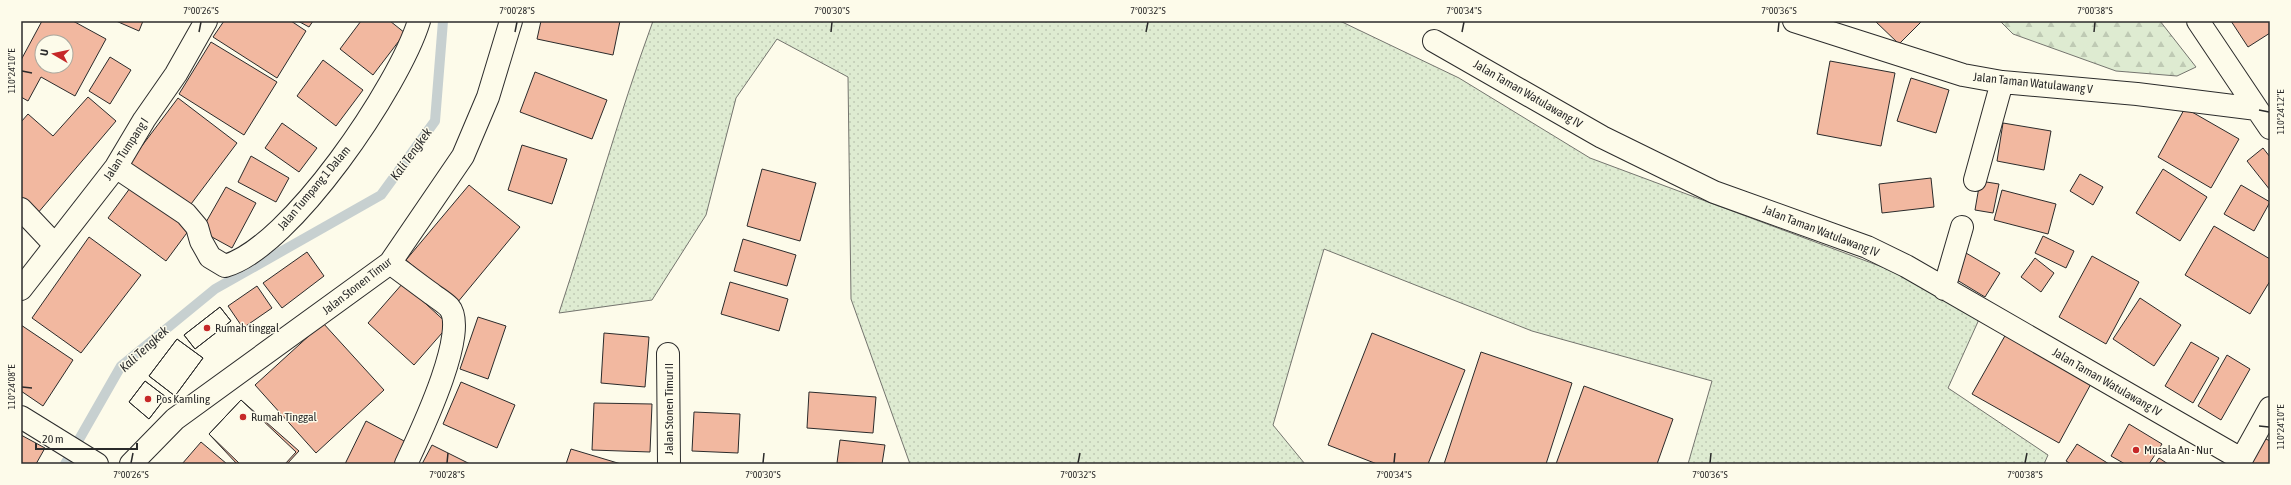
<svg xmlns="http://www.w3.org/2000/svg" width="2291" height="485" viewBox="0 0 2291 485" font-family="'Asap Condensed',sans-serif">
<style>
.grass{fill:url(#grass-dots);stroke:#74746e}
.forest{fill:url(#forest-firs);stroke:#74746e}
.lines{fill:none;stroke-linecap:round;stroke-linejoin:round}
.stream{stroke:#c7d0d0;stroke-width:10}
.building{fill:#f2b8a0;stroke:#2b2b2b;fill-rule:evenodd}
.minor-casing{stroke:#2b2b2b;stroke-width:24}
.minor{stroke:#fdfbea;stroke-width:22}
.ticks{fill:none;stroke:#2b2b2b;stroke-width:1.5}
.poi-dot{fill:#c62828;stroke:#fdfbea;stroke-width:1.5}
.labels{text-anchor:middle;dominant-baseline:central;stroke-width:3;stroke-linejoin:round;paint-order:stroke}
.street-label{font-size:12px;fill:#2b2b2b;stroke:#fdfbea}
.poi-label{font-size:12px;fill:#2b2b2b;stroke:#fdfbea;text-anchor:start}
.water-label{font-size:13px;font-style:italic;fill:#2b2b2b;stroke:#fdfbea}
.neatline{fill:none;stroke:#2b2b2b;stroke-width:1.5}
.ticks-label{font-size:10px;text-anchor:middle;fill:#2b2b2b}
</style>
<defs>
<pattern id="grass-dots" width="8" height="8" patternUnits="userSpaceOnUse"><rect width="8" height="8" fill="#deebd1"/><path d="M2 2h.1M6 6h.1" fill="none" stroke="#bfcab4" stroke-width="1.8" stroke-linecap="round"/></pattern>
<pattern id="forest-firs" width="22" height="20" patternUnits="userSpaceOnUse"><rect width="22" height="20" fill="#deebd1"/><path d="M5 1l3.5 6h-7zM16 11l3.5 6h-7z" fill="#bfcab4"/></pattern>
</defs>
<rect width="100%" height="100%" fill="#fdfbea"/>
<!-- grass -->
<path class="grass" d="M653 21H1340L1459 78 1590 158 1901 274 1981 315 1948 388 2048 455 2044 464H1688L1712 381 1532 331 1324 249 1273 425 1305 464H910L851 299 848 77 777 39 736 98 706 215 652 300 559 313C591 216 618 117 653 21Z"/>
<!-- forest -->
<path class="forest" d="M2000 21H2160L2196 67 2177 76 2116 71 2013 34Z"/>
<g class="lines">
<!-- stream -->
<path class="stream" d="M65 464 121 366 215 289 381 195 435 121 443 21"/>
</g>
<!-- building -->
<path class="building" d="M42 21H73L106 39 75 96 41 77 28 101 21 97V60ZM42 42H66V66H42Z
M116 21H143L139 31Z
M224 21H291L306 31 277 78 213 37Z
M298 21H313L309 27Z
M361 21H390L405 33 373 75 340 49Z
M541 21H620L613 55 537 39Z
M1875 21H1922L1899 44Z
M2231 21H2270V33L2248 47Z
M211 42 277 82 244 135 179 94Z
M110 57 131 70 110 104 89 91Z
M323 60 363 90 336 126 297 96Z
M1830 61 1895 73 1881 146 1817 134Z
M535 72 607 100 592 139 520 112Z
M1911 78 1949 90 1936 133 1897 121Z
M88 97 116 121 37 214 21 200V122L28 114 53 136Z
M178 98 237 143 188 208 129 163Z
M2185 108 2239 139 2211 188 2158 157Z
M282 123 317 148 299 172 265 148Z
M2003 123 2051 131 2044 170 1997 161Z
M522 145 567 159 552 204 508 190Z
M2263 148 2270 157V190L2247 161Z
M251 156 289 178 276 202 238 182Z
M762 169 816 183 800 241 747 226Z
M2163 169 2207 197 2180 241 2136 213Z
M2080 174 2103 187 2093 205 2070 191Z
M1931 178 1934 207 1882 213 1879 184Z
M1980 181 1999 184 1993 213 1975 210Z
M133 184 192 226 166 261 108 218Z
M469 185 520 227 457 303 406 260Z
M2241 185 2270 202 2254 231 2224 214Z
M226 187 256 203 232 248 201 231Z
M2002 190 2056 204 2048 234 1994 220Z
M2214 226 2270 259V281L2250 314 2185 275Z
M2043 236 2074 251 2066 268 2035 253Z
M89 237 141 275 81 353 32 318Z
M743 239 796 255 787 286 734 271Z
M307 252 324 276 282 308 263 283Z
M1966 253 2000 273 1985 297 1952 277Z
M2092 256 2139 282 2106 344 2059 317Z
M2035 258 2054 273 2041 292 2021 277Z
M730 282 788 299 779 331 721 314Z
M403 283 449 325 414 365 368 323Z
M257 286 272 308 243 328 228 306Z
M2140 298 2181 325 2154 366 2113 339Z
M220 307 231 321 195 349 184 335Z
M220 307 231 321 195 349 184 335Z
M478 317 506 326 488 379 460 369Z
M323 323 384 390 316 453 255 385Z
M21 325 73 360 43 406 21 391Z
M604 333 649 337 645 387 601 383Z
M1372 333 1465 370 1428 464H1377L1328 445Z
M2006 334 2092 382 2059 443 1972 394Z
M177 339 203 358 175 396 149 376Z
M177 339 203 358 175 396 149 376Z
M2191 342 2219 358 2193 403 2165 386Z
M1481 352 1572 383 1546 464H1444Z
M2227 355 2250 369 2221 420 2198 406Z
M145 381 166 397 149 419 129 402Z
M145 381 166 397 149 419 129 402Z
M461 382 515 405 497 448 443 424Z
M1584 386 1673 419 1657 464H1556Z
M809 392 876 397 873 433 807 428Z
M241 400 296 452 285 464H240L209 434Z
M241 400 299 451 287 464H237L209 434Z
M594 403 652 404 650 452 592 450Z
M694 412 740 414 738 453 692 451Z
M366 421 406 442 394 464H345Z
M2129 424 2162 444 2149 464H2125L2111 456Z
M21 435 45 448 36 464H21Z
M2264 438 2270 441V464H2249Z
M840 440 885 445 882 464 837 463Z
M201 442 227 464H182Z
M2077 444 2109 464H2071L2066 461Z
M432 445 470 464H422Z
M571 449 621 464H566Z
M2159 458 2168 464H2155Z"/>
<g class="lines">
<!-- minor casing -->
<g class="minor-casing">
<path id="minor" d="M1794 21 1963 75 2002 82 2137 94 2257 109 2270 128
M2198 21 2257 109
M1434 41 1602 137 1714 192 1867 247 1906 266 2241 459
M116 167 186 214 197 227 201 241 210 257 225 266C291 247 399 86 419 21
M1975 180 2002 82
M21 209 55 245
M390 263C404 273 418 284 432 294 437 298 444 302 449 307 470 331 419 436 406 464
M21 289 116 167 144 120 176 74 206 21
M1944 289 1962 227
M668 354 669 464
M21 417 97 464
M131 464 175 419 390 263 463 156 488 97 511 21
M2239 464 2270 408"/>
</g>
<!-- minor -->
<use href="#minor" class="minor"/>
</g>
<!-- ticks -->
<path class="ticks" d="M199 32 201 22M515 32 517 22M831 32 832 22M1146 32 1148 22M1462 32 1464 22M1778 32 1779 22M2094 32 2095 22M22 71 32 73M2259 110 2269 112M22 387 32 388M2259 426 2269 427M131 463 133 453M447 463 448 453M763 463 764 453M1078 463 1080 453M1394 463 1395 453M1710 463 1711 453M2025 463 2027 453"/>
<!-- markers -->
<g class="poi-dot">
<circle cx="207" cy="328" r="4"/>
<circle cx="148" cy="399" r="4"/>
<circle cx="243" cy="417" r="4"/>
<circle cx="2136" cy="450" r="4"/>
</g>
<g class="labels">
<!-- street labels -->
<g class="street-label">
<text transform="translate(2033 83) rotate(6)">Jalan Taman Watulawang V</text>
<text transform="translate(1528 94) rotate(30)">Jalan Taman Watulawang IV</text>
<text transform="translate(126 149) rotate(-57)">Jalan Tumpang I</text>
<text transform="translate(314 188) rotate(-50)">Jalan Tumpang 1 Dalam</text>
<text transform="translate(1821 231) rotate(21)">Jalan Taman Watulawang IV</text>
<text transform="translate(357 286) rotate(-38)">Jalan Stonen Timur</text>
<text transform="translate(2107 382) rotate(30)">Jalan Taman Watulawang IV</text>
<text transform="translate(669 409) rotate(-90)">Jalan Stonen Timur II</text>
</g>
<!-- poi labels -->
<g class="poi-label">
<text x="215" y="328">Rumah tinggal</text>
<text x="156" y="399">Pos Kamling</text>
<text x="251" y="417">Rumah Tinggal</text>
<text x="2144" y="450">Musala An - Nur</text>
</g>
<!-- water labels -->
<g class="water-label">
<text transform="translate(411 154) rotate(-54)">Kali Tengkek</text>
<text transform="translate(144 349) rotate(-42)">Kali Tengkek</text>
</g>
</g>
<!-- border -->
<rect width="2291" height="485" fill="none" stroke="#fdfbea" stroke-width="44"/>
<!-- north arrow -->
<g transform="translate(54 54) rotate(279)"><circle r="19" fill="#fdfbea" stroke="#a9a89e"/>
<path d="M0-3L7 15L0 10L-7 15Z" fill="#c62828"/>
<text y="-6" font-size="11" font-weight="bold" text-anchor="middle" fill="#2b2b2b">U</text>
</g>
<!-- scale -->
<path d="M36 443v6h101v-6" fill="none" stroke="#2b2b2b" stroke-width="2"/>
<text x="42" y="443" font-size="12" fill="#2b2b2b" stroke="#fdfbea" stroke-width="3" paint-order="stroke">20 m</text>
<rect x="22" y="22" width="2247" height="441" class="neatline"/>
<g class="ticks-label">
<text x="201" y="14">7°00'26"S</text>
<text x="517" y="14">7°00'28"S</text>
<text x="832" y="14">7°00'30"S</text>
<text x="1148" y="14">7°00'32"S</text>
<text x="1464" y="14">7°00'34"S</text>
<text x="1779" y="14">7°00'36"S</text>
<text x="2095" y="14">7°00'38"S</text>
<text transform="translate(11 71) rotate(-90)" y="4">110°24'10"E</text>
<text transform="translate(2280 112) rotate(-90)" y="4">110°24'12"E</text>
<text transform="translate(11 387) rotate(-90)" y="4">110°24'08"E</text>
<text transform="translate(2280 427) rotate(-90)" y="4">110°24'10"E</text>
<text x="131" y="478">7°00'26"S</text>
<text x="447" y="478">7°00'28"S</text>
<text x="763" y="478">7°00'30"S</text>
<text x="1078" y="478">7°00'32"S</text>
<text x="1394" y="478">7°00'34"S</text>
<text x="1710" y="478">7°00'36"S</text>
<text x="2025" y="478">7°00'38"S</text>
</g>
</svg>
